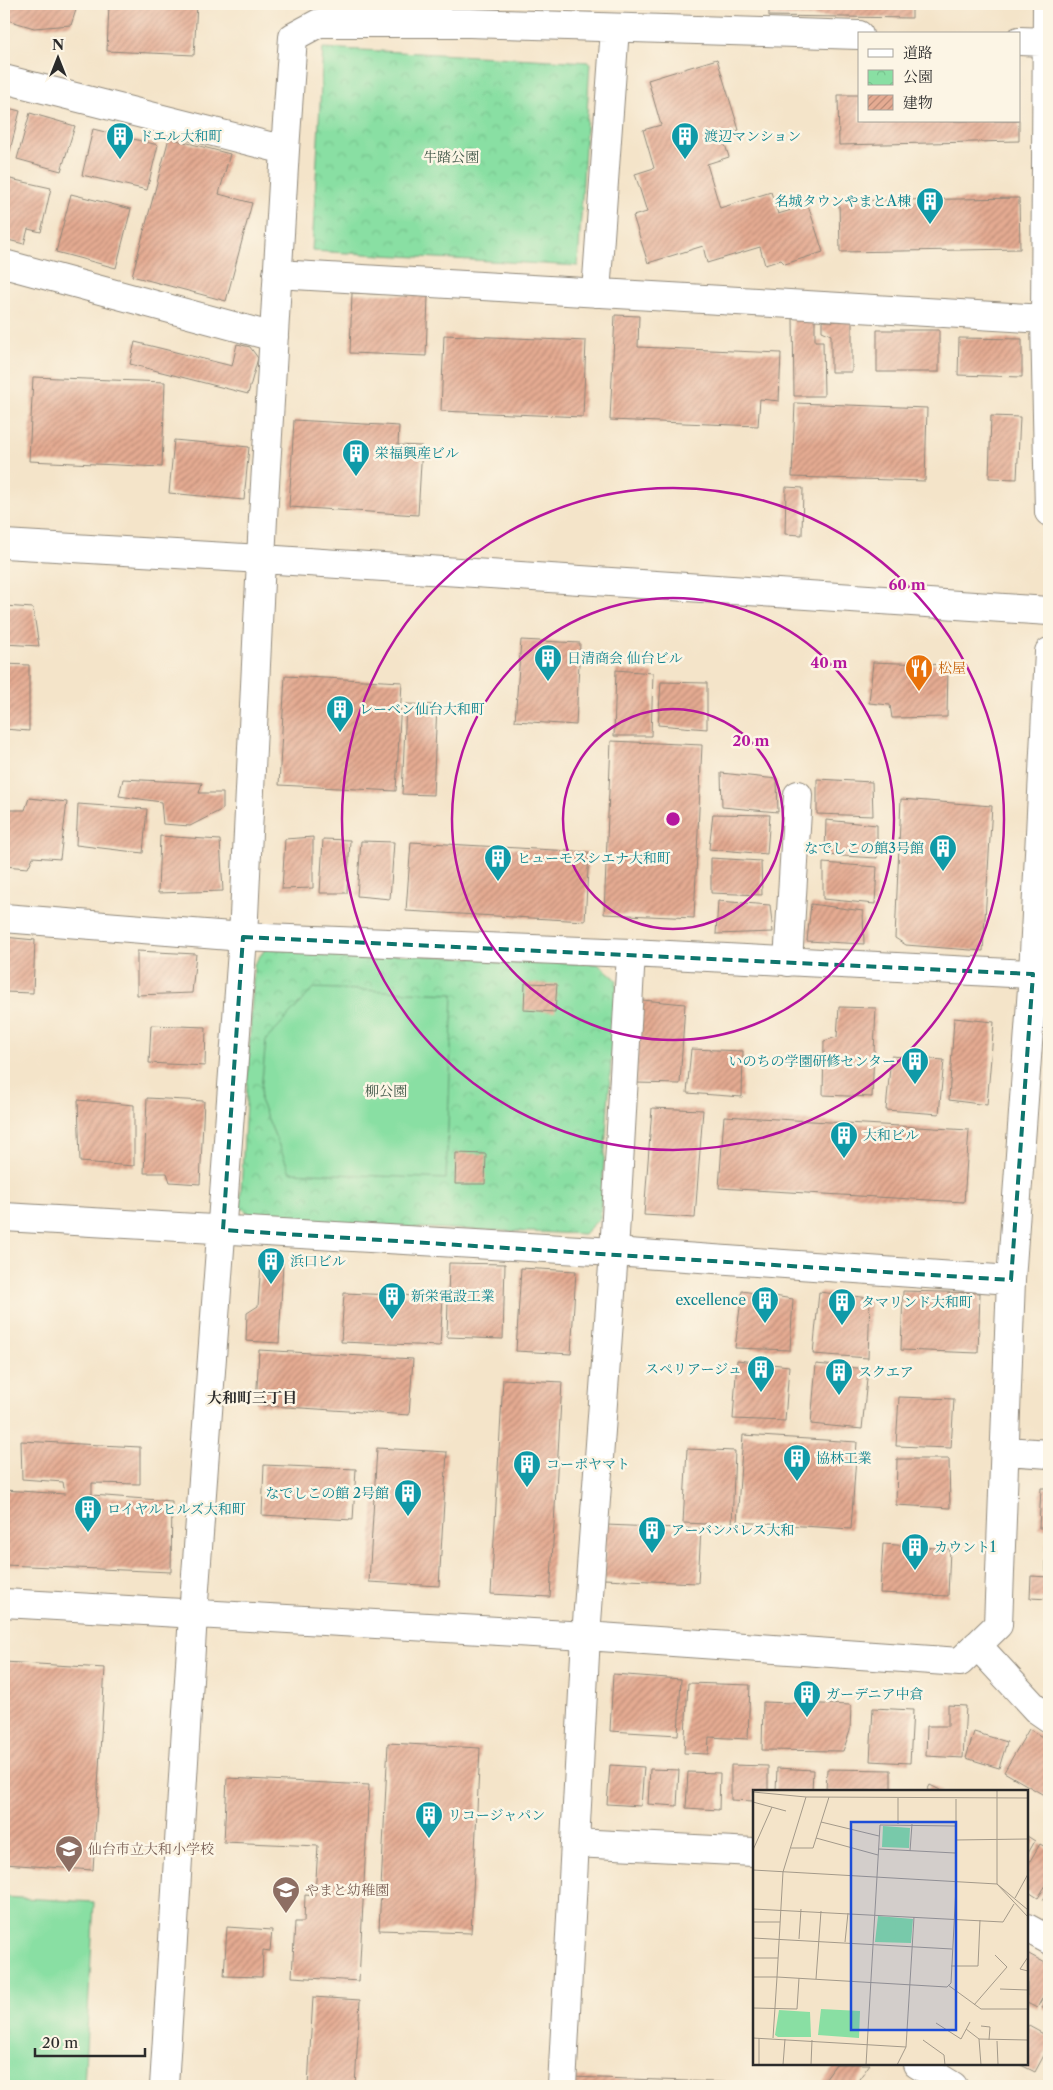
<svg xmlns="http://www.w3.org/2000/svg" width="1053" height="2090" viewBox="0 0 1053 2090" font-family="'Libre Caslon Text','Noto Serif JP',serif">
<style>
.park{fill:url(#park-crowns);stroke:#5a8567}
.pitch{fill:#89dfa3;stroke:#5a8567}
.building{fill:url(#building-hatch)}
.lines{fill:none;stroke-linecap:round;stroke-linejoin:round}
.minor-casing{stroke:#90887a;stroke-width:30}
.minor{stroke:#fff;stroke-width:28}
.marked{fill:none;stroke:#0f766e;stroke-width:4;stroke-dasharray:10 6;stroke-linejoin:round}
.ring{fill:none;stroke:#b5179e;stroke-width:2.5}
.labels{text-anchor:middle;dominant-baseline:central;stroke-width:5;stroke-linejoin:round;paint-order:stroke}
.culture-label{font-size:14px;fill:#0d838f;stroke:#fcf5e5;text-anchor:start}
.park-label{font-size:14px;fill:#425849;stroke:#fcf5e5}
.food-label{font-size:14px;fill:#c56008;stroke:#fcf5e5;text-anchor:start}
.education-label{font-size:14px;fill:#785e54;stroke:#fcf5e5;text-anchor:start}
.neighbourhood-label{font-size:15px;font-weight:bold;fill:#2b2b2b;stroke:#fcf5e5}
.inset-road{fill:none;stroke:#a49a8a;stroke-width:1}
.view{fill:#1d4ed8;fill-opacity:0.15;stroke:#1d4ed8;stroke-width:2.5}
.inset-edge{fill:none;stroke:#2b2b2b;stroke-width:2.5}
.centre{fill:#b5179e;stroke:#fcf5e5;stroke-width:2.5}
.ring-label{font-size:15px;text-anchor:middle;font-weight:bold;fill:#b5179e;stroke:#fcf5e5;stroke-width:5;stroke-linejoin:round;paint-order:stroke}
</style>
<defs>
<pattern id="park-crowns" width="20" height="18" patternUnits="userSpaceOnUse" patternTransform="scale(1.25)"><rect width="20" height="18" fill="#89dfa3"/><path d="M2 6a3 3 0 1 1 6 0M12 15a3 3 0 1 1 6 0" fill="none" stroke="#76c08c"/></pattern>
<pattern id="building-hatch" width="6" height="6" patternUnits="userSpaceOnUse" patternTransform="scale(1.25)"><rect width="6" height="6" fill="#e5ab92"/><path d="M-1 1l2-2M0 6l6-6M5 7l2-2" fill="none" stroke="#ba8b77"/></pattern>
</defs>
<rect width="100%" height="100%" fill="#fcf5e5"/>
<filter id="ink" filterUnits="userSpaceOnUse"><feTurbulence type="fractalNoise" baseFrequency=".02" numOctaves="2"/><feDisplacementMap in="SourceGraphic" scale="10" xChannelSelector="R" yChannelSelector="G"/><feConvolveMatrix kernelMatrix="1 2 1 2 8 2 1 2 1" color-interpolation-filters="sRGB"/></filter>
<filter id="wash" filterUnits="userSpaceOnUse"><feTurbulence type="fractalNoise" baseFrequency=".0096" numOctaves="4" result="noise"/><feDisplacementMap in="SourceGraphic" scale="20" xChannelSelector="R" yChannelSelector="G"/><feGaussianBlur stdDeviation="1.12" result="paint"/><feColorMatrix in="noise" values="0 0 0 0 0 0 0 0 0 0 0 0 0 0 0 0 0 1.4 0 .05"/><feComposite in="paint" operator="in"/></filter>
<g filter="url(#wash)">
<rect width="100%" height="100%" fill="#f4e4c9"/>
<!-- park -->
<path class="park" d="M323 48 590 62 578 266 312 251Z
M266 948 599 964 617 980 600 1218 584 1234 260 1222 240 1207 254 964Z"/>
<!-- pitch -->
<path class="pitch" d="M314 988 453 994 446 1179 290 1172 260 1100 266 1040Z
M4 1897 94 1902 84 2086H4Z"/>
<g id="blocks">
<!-- building -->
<path class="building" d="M4 4H78L71 25 34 28 4 19Z
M109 4H197L194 55 107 51Z
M769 4H912V18L769 16Z
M717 59 739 130 722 135 729 157 707 164 720 208 771 192 778 214 808 205 823 252 785 264 781 260 765 265 760 247 707 263 703 246 648 263 633 216 647 212 635 174 654 168 643 130 661 125 648 80Z
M838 95H859V121H1019V141L839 145Z
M4 107 20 111 7 162 4 161Z
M30 113 75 126 61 171 17 159Z
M93 129 158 145 147 190 82 175Z
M169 138 230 154 219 194 252 203 226 301 132 276Z
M6 178 51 188 41 232 28 229 24 244 4 239V187Z
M71 194 131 209 116 268 56 252Z
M1019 198 1020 249 840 252 839 201Z
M352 293 428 296 426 356 350 353Z
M615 315 639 316 638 347 781 353 779 401 760 399 758 426 610 420Z
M793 317H815V341H823L824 396H794Z
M822 321H852V372H831V335L822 331Z
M877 330H939V372H877Z
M444 335 586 341 583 417 441 411Z
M959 338 1022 339V377L958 375Z
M135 342 232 366 237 344 250 347 258 358 248 394 130 364Z
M33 377 165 382 162 467 29 461Z
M795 403 927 408 925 481 792 477Z
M991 416 1020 417 1017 479 989 478Z
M294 420 399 426 398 445 422 446 418 515 289 507Z
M174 440 249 447 244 500 169 493Z
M786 487 803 488 802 535 785 534Z
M4 606 33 608 39 646 4 644Z
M521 640 580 643 576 725 515 721Z
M873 662 948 665 947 717 892 718 890 705 869 703Z
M4 664 29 665V731L4 729Z
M616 670 653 673 651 736H614Z
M285 676 402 682 396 791 279 785Z
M661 682 707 683V729L658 725Z
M406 704 437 705 433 795 402 794Z
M611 741 702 745 694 918 604 914Z
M721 773 777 779 778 812 722 807Z
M123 779 202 783 199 793H223V809L190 826 163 824 161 802 119 796Z
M817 779 872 782 873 816 817 814Z
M29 798 67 802 60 859 33 857 28 868 4 866V810H25Z
M901 799 992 806 983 951 906 945 895 938Z
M78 804 147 809 143 853 76 845Z
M713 814 770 815 767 854 709 849Z
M826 820 877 825V858L825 855Z
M160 836 220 840 223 891 158 893Z
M313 837V888L282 889 285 839Z
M323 839 350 840 347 893H320Z
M361 841 394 842 390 899 357 896Z
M411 842 589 852 585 921 406 911Z
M711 858 761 861 762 895 711 893Z
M823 863 877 867 875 904 823 899Z
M718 901 770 905 773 932 716 934Z
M811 904 863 911 864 944 807 941Z
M4 937 35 940 33 993 4 992Z
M137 951 196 954 192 993 137 995Z
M525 983 557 984 555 1012 524 1010Z
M642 1000 685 1004 680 1084 635 1083Z
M839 1007 876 1008 872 1097 823 1095 824 1041 837 1037Z
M954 1018 994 1022 987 1105 949 1100Z
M151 1025 206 1027 205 1066 149 1063Z
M691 1049 743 1051 742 1097 687 1093Z
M891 1056 944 1060 939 1114 886 1110Z
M147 1098 204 1101 200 1184 170 1182 167 1173H144Z
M78 1100 134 1105V1166L80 1162Z
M652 1108 703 1110 695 1218 644 1215Z
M724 1116 969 1130 964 1202 719 1188Z
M456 1153 486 1154 485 1184H455Z
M261 1262 283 1263 279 1343 246 1341 247 1313 258 1306Z
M449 1263 505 1264 503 1339 447 1337Z
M521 1268 576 1271 571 1354 516 1351Z
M742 1291 793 1299 790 1350 735 1348Z
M903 1291 980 1293 978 1353 901 1350Z
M819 1292 870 1298 868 1358 813 1354Z
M344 1293 443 1297 440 1346 341 1342Z
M259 1350 413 1359 409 1415 256 1405Z
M737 1360 789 1366 785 1421 733 1419Z
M816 1364 868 1369 862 1429 811 1424Z
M503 1379 562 1382 550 1597 491 1594Z
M899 1397 954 1399 951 1448 896 1446Z
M743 1435 857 1442 851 1529 737 1522Z
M21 1441 140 1447V1484L92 1483V1495L172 1501 171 1572 4 1565V1490L65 1494 63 1482 22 1479Z
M377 1448 447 1452 439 1586 369 1582Z
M687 1449 735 1451 732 1525 683 1523Z
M897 1459H949L950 1508 896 1505Z
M264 1465 356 1469 353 1520 262 1515Z
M1041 1488H1049V1528H1039Z
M606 1525 701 1529 698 1583 604 1579Z
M1046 1543H1049V1572H1046Z
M883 1544 950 1549 948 1596 880 1593Z
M1031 1576 1049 1577V1599L1030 1598Z
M4 1662 105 1668 93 1870 4 1864Z
M613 1674 681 1679 678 1735 610 1731Z
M688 1683 750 1685 748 1739 709 1737 708 1754 684 1753Z
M763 1702 851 1705 850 1731 843 1751 762 1750Z
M948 1705 966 1706 963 1758 926 1756 927 1726H948Z
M873 1708 913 1710 910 1763 870 1761Z
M1029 1729 1049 1741V1798L1004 1772Z
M974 1732 1007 1742 999 1768 966 1758Z
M388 1743 480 1748 471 1933 379 1930Z
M610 1765 644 1767 641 1806 607 1804Z
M731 1765 768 1766V1791H754V1801L731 1800Z
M777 1768 813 1770 812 1791H776Z
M650 1769 679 1770 677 1806 648 1804Z
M827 1769 891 1770V1791H826Z
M688 1772 720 1773 719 1810 686 1808Z
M227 1778 369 1785 359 1981 292 1977 295 1922H304L305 1895 315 1896 318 1846 224 1842Z
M930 1785 942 1791H927Z
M1027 1836 1035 1841 1027 1855Z
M1040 1844 1049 1849V1880L1038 1898 1027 1891V1866Z
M1049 1890V1905L1043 1900Z
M227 1927 272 1930 270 1951 263 1950 262 1977 224 1976Z
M1027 1953 1049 1965V1986L1037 2008 1027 2003Z
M1049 1993V2011L1042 2008Z
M313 1997 360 2000 355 2086H308Z
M1027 2025 1049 2037V2046L1035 2072 1019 2064H1027Z
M836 2064H870L854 2086H820Z
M1049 2073V2086H1042Z
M571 2077 745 2083V2086H571Z"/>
</g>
</g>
<g filter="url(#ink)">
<use href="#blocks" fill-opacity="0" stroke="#90887a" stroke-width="1"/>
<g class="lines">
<!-- minor casing -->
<g class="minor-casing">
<path id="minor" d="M1047 4 1045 319 1049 512
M1019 41 1047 42
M4 79 285 150
M4 264 274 337
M277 274 1045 319
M596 293 615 28
M4 544 262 559 1049 611
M4 918 243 937 631 953 1049 975
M788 962 798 795
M4 1217 614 1252 1011 1280
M1005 1451 1049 1454
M4 1603 586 1636 960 1662 998 1625 1011 1280 1033 974 1049 652
M977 1645 1036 1709 1049 1718
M575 1843 754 1852
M1027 1928 1049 1940
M917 2064 953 2086
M164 2086 193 1615 243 937 263 518 285 150 293 37 319 23H469L859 35
M562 2086 586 1636 614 1252 631 953"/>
</g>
<!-- minor -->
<use href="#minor" class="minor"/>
</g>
</g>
<!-- marked area -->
<path class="marked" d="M243 937 1033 974 1011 1280 223 1230Z"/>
<!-- distance rings -->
<g class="ring">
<circle cx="673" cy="819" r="110"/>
<circle cx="673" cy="819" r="221"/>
<circle cx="673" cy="819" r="331"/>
</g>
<!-- icons -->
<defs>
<g id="building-pin" transform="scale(1.4375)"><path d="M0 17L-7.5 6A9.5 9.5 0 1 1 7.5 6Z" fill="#0f9aa8" stroke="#fcf5e5"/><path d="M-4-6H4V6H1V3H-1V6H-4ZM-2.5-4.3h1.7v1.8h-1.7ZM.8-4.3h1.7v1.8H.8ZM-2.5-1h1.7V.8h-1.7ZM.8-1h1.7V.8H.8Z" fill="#fff"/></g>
<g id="restaurant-pin" transform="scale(1.4375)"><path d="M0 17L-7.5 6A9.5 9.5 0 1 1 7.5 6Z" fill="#e8710a" stroke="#fcf5e5"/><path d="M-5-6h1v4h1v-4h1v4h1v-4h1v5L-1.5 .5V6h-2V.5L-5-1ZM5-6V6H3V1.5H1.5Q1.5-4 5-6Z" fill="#fff"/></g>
<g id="school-pin" transform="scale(1.4375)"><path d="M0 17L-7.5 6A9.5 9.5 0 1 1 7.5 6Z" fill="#8d6e63" stroke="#fcf5e5"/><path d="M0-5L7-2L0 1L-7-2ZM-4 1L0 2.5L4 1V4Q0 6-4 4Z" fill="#fff"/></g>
</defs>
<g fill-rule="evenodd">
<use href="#building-pin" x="120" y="136"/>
<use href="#building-pin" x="685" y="136"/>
<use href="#building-pin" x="930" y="201"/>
<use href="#building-pin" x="356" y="453"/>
<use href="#building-pin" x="548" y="658"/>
<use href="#restaurant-pin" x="919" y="668"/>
<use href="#building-pin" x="340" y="709"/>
<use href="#building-pin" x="943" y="848"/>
<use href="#building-pin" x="498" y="858"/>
<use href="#building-pin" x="915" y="1061"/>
<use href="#building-pin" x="844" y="1135"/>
<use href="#building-pin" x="271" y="1261"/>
<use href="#building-pin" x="392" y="1296"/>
<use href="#building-pin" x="765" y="1300"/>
<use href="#building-pin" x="842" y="1302"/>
<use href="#building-pin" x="761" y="1369"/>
<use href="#building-pin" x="839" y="1372"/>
<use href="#building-pin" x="797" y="1458"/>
<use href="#building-pin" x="527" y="1464"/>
<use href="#building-pin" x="408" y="1493"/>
<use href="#building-pin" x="88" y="1509"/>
<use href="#building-pin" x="652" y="1530"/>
<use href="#building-pin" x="915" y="1547"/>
<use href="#building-pin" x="807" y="1694"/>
<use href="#building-pin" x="429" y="1815"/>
<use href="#school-pin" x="69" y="1849"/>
<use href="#school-pin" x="286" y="1890"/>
</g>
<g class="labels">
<!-- culture labels -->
<g class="culture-label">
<text x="139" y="136">ドエル大和町</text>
<text x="704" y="136">渡辺マンション</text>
<text x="911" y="201" text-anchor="end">名城タウンやまとA棟</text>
<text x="375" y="453">栄福興産ビル</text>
<text x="567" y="658">日清商会 仙台ビル</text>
<text x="359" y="709">レーベン仙台大和町</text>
<text x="924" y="848" text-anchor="end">なでしこの館3号館</text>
<text x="517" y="858">ヒューモスシエナ大和町</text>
<text x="896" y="1061" text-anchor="end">いのちの学園研修センター</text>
<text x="863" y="1135">大和ビル</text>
<text x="290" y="1261">浜口ビル</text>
<text x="411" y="1296">新栄電設工業</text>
<text x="746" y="1300" text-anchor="end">excellence</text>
<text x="861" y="1302">タマリンド大和町</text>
<text x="742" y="1369" text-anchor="end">スペリアージュ</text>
<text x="858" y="1372">スクエア</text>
<text x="816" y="1458">協林工業</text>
<text x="546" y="1464">コーポヤマト</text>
<text x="389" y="1493" text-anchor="end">なでしこの館 2号館</text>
<text x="107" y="1509">ロイヤルヒルズ大和町</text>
<text x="671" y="1530">アーバンパレス大和</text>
<text x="934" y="1547">カウント1</text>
<text x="826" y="1694">ガーデニア中倉</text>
<text x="448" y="1815">リコージャパン</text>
</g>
<!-- park labels -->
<g class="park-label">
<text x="451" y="157">牛踏公園</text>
<text x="386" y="1091">柳公園</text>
</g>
<!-- food labels -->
<g class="food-label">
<text x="938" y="668">松屋</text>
</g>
<!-- education labels -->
<g class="education-label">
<text x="88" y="1849">仙台市立大和小学校</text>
<text x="305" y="1890">やまと幼稚園</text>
</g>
<!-- neighbourhood labels -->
<g class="neighbourhood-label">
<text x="252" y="1397">大和町三丁目</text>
</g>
</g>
<!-- overview -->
<g transform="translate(753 1790)">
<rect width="275" height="275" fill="#f4e4c9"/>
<path d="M130 36 157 38 156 58 129 57ZM125 126 160 129 158 153 122 152ZM26 220 57 222 58 247H25L22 245Z" fill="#89dfa3"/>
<path d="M129 130 143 131 142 149 127 148 125 135ZM68 219 107 221 106 248 65 245Z" fill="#89dfa3"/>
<path class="inset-road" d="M244 0V94L275 127M0 2 53 7 275 8M53 7 30 82 24 187 194 197 198 193 203 97V9M0 12 33 21M68 32 126 46M145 34V8M63 48 125 65M202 50 275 49M38 58H60L76 7M126 59 202 63M0 60 19 17M157 61 159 34M0 80 244 94 275 120M262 108 275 84M0 119 250 132 261 114M0 132H27M0 148 199 159M46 149 48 119M92 152 95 123M275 167 267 179 275 181M0 168H25M198 176H225L227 130M0 187H24L20 248M63 189 68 121M195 195 228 219H275M247 199 275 200M221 215 254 177 242 165M0 218 44 219 46 188M183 233 208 249 217 232M228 236 237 237 236 250M213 239 226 249 275 250M0 248 153 257 161 127M6 248V275M226 249 228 275M170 250 191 265 192 275M244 251 245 274M30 275 32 249M58 275 59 250M113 275 127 35 202 36M144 275 153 257"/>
<path class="view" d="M98 32H203V240H98Z"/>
<rect width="275" height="275" class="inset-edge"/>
</g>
<circle cx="673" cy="819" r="8" class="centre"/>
<g class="ring-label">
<text x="907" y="590">60 m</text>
<text x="829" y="668">40 m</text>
<text x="751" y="746">20 m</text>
</g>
<!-- margin -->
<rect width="1053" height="2090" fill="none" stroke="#fcf5e5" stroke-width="20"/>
<!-- legend -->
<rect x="858" y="32" width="162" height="90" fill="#fcf5e5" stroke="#a8a49b"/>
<rect x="868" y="49" width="25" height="8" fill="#ffffff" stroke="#a8a49b"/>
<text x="903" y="58" font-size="15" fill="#2b2b2b">道路</text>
<rect x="868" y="70" width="25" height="15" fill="url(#park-crowns)" stroke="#a8a49b"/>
<text x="903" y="82" font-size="15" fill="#2b2b2b">公園</text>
<rect x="868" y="95" width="25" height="15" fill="url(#building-hatch)" stroke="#a8a49b"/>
<text x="903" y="108" font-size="15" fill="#2b2b2b">建物</text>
<!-- north arrow -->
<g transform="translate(58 58)" stroke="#fcf5e5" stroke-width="4" paint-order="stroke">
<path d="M0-4L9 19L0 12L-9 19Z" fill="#2b2b2b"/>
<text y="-8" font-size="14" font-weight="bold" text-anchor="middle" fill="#2b2b2b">N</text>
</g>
<!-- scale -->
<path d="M35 2048v8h110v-8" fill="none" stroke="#2b2b2b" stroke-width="2.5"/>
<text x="42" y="2048" font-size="15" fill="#2b2b2b" stroke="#fcf5e5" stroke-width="4" paint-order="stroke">20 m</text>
</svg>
